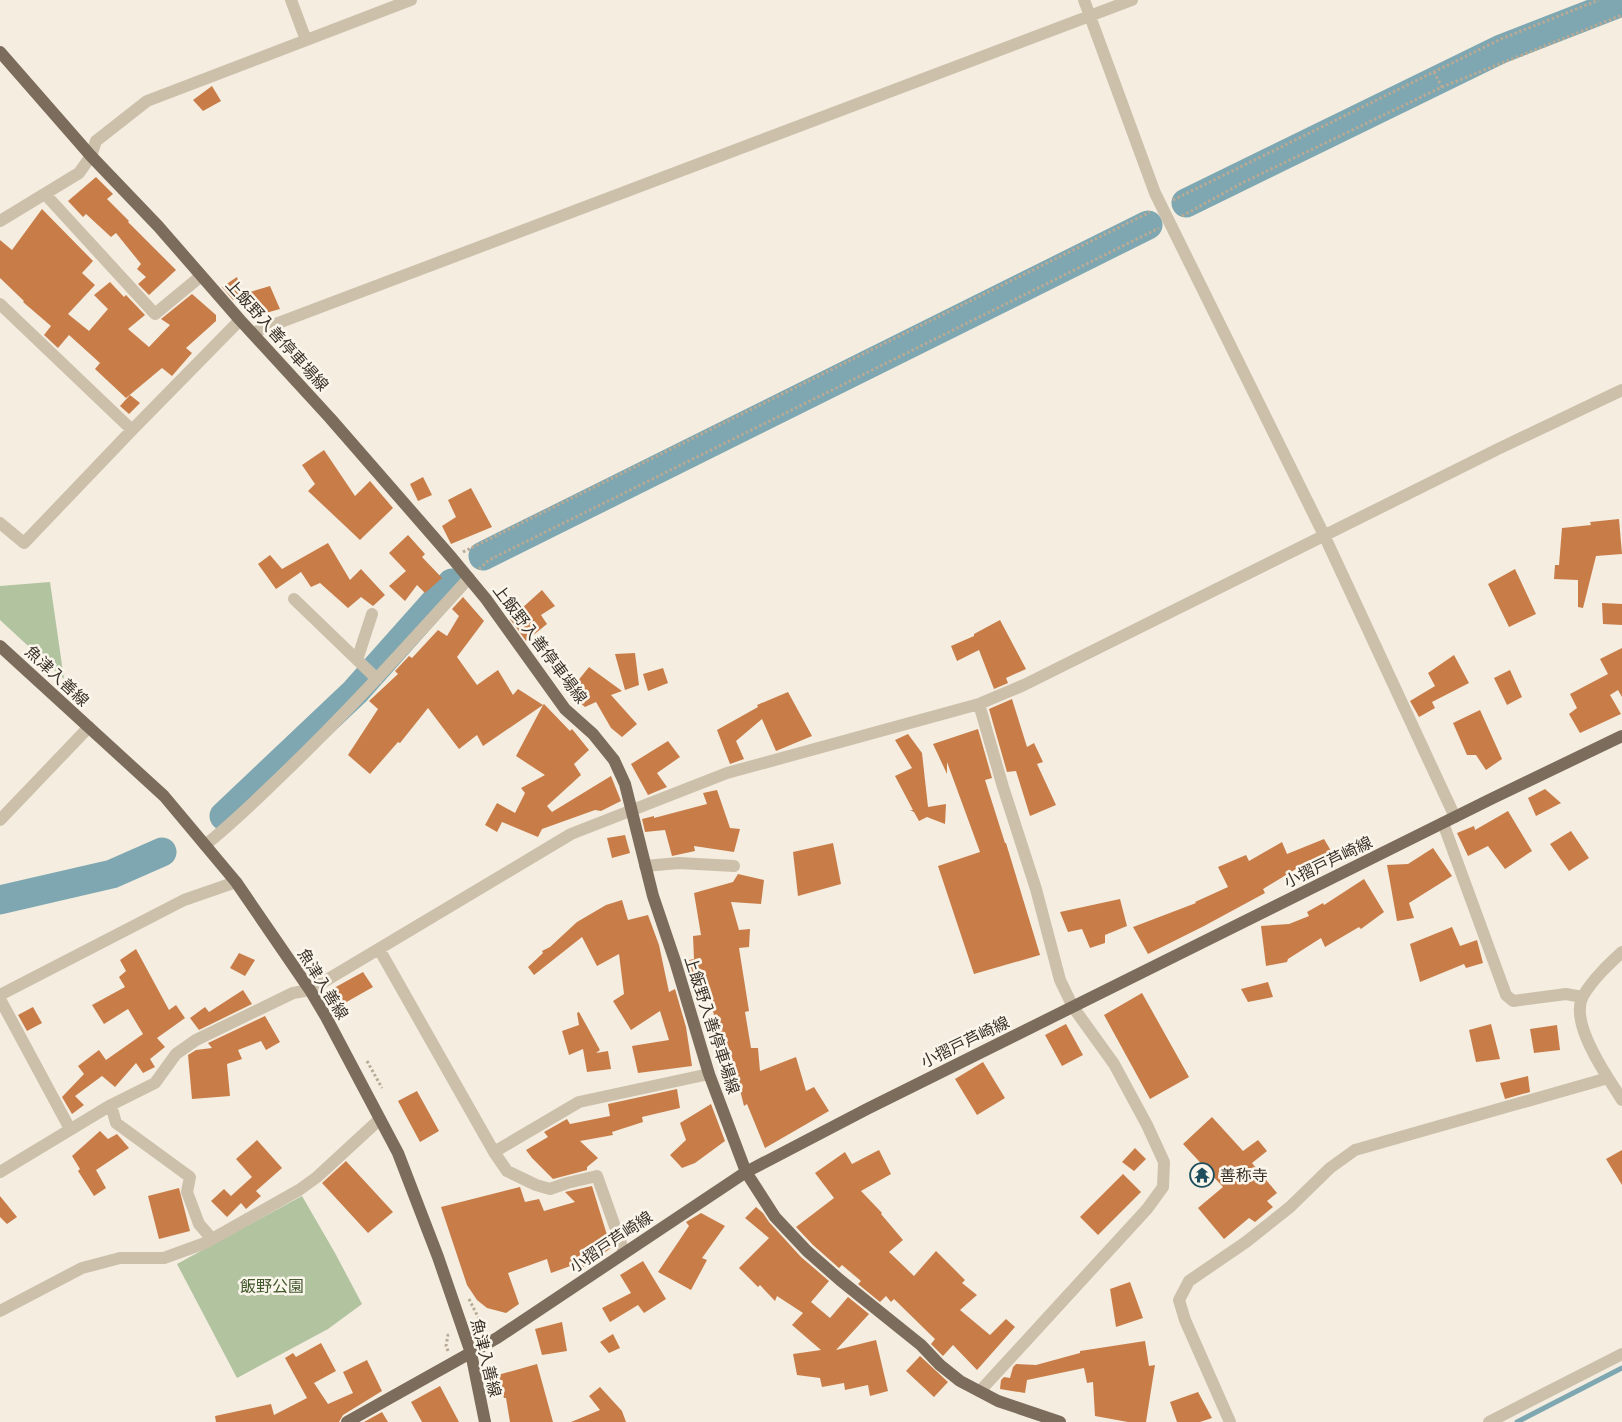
<svg xmlns="http://www.w3.org/2000/svg" width="1622" height="1422" viewBox="0 0 1622 1422" font-family="'DM Sans','Noto Sans JP',sans-serif">
<style>
.green{fill:#b1c39f}
.lines{fill:none;stroke-linecap:round;stroke-linejoin:round}
.stream{stroke:#7ea7b1;stroke-width:5}
.river{stroke:#7ea7b1;stroke-width:29}
.building{fill:#c87d49}
.path{stroke:#b8aa95;stroke-width:3;stroke-dasharray:2.5 2.5;stroke-linecap:butt}
.minor{stroke:#ccc0ab;stroke-width:12}
.major{stroke:#7c6c5b;stroke-width:12}
.labels{text-anchor:middle;dominant-baseline:central;stroke-width:5;stroke-linejoin:round;paint-order:stroke}
.street-label{font-size:16px;fill:#3a322a;stroke:#fbf6ec}
.poi-label{font-size:16px;fill:#3a322a;stroke:#fbf6ec;text-anchor:start}
.park-label{font-size:16px;fill:#42592d;stroke:#fbf6ec}
</style>
<rect width="100%" height="100%" fill="#f4ede0"/>
<!-- green -->
<path class="green" d="M50 582 64 679 0 620V586Z
M302 1196 335 1253 362 1304 328 1329 237 1378 177 1264Z"/>
<g class="lines">
<!-- stream -->
<path class="stream" d="M1517 1422 1622 1368"/>
<!-- river -->
<path class="river" d="M1186 203 1501 49 1622 2
M483 556 1148 225
M224 816 355 692 452 583
M0 900 112 874 162 852"/>
</g>
<!-- building -->
<path class="building" d="M212 86 221 101 203 111 193 100Z
M96 177 113 194 107 199 129 221 128 222 176 270 149 295 138 284 146 277 137 269 141 264 116 233 111 237 86 214 83 217 68 201Z
M42 209 93 261 82 273 95 285 68 314 89 331 108 309 94 295 110 282 124 297 126 295 145 315 128 329 149 347 170 325 161 319 192 294 216 315V321L186 348 192 353 172 376 162 368 126 398 95 369 100 363 69 335 58 348 44 335 51 326 23 302 24 301 0 278V240L12 250Z
M237 277 244 297 233 300 222 287Z
M270 286 280 309 255 316 247 293Z
M130 395 140 403 129 414 120 406Z
M324 450 355 496 370 481 393 508 360 540 308 491 315 484 302 465Z
M423 477 432 495 418 501 410 484Z
M471 488 492 527 451 544 442 526 456 517 448 500Z
M1619 519 1622 554 1596 556 1583 608 1578 607V580L1554 579 1555 565H1559L1562 528 1591 525 1590 522Z
M408 535 425 554 422 557 442 578 425 593 417 585 405 601 389 586 406 571 389 553Z
M328 543 350 580 361 569 385 595 373 606 361 597 348 608 320 583 311 587 301 572 276 589 258 564 270 555 282 569Z
M1515 569 1536 614 1509 627 1488 584Z
M542 590 555 606 541 615 547 624 526 641 510 619Z
M463 597 484 621 457 657 477 685 498 670 513 695 518 689 543 705 544 704 570 731 572 729 589 750 574 764 581 775 547 806 552 812 611 776 621 801 601 811 595 810 542 829 538 837 502 822 497 832 485 825 497 803 515 813 525 793 521 788 545 775 516 756 543 705 483 746 477 735 459 749 428 708 400 743 398 742 370 774 348 755 378 709 369 701 398 674 395 671 409 656 412 658 438 630 447 636 459 616 452 609Z
M1602 603 1622 604V625L1603 624Z
M1000 620 1026 669 1006 678 1008 683 994 689 979 650 957 661 951 646 974 636V634Z
M1622 648V697L1618 690 1610 695 1621 714 1580 733 1569 714 1577 708 1570 694 1608 674 1600 659Z
M635 653 639 685 625 690 615 654Z
M1454 655 1469 683 1432 702 1435 708 1419 717 1410 701 1435 686 1428 673Z
M589 667 622 691 611 695 637 724 622 737 611 728 596 702 585 707 568 693Z
M663 668 668 683 648 691 643 674Z
M1510 670 1522 697 1507 705 1494 678Z
M788 692 812 736 776 751 762 719 736 741 744 759 730 764 717 730 758 707 757 705Z
M1012 699 1027 747 1034 743 1043 762 1037 764 1056 805 1030 816 1016 771 1007 772 989 709Z
M1480 710 1502 759 1486 770 1476 755H1467L1453 723Z
M978 729 992 778 985 780 1005 843H1006L1040 955 974 974 938 866 980 852 947 762V774L933 744Z
M908 734 922 753 928 807 946 804 945 824 927 817 919 821 914 812 910 810H913L895 776 912 768 895 740Z
M668 741 680 757 657 773 667 787 648 795 631 764Z
M1545 789 1561 803 1536 816 1528 798Z
M717 790 730 828 740 829 734 852 694 846 695 851 672 856 665 830 645 832 642 819 654 816V818L707 804 703 793Z
M1508 811 1532 851 1505 869 1488 846 1468 856 1457 833 1474 826 1475 830Z
M1571 831 1589 858 1569 871 1550 844Z
M625 835 630 853 612 858 607 838Z
M1324 839 1337 861 1315 873 1309 861 1263 889 1265 893 1204 926 1148 954 1133 927 1196 903 1195 902 1228 887 1218 867 1246 855 1249 861 1282 842 1287 854Z
M833 843 841 884 798 896 793 852Z
M1433 848 1452 876 1409 903 1414 918 1397 921 1387 865 1408 864Z
M738 874 764 880 761 904 731 902 739 930 750 929 749 947 739 948 749 1011 745 1012 751 1048H758L760 1071 796 1057 806 1091 814 1087 829 1111 765 1148 747 1104 744 1106 737 1078 726 1080 722 1047 714 1048 705 1021 715 1018 701 972 692 974 689 960 694 959 693 936 701 935 694 893 733 882Z
M1364 879 1384 912 1361 929 1359 927 1325 947 1321 938 1288 959 1287 962 1266 966 1261 926 1289 924 1309 916 1307 912 1323 903 1324 905Z
M1120 899 1127 926 1105 935V943L1090 948 1082 929 1068 932 1060 912Z
M622 900 628 920 648 915 659 945 669 992 675 989 686 1027 692 1066 638 1073 632 1046 669 1040 660 1011 631 1030 613 1001 624 994 619 954 597 966 582 937 534 975 528 967 543 953 542 951 550 947 577 922 606 905Z
M1452 927 1460 946 1477 940 1483 963 1466 968 1464 964 1420 982 1410 944Z
M136 949 169 1010 176 1005 185 1018 157 1038 165 1047 150 1059 155 1067 143 1073 136 1063 115 1087 102 1076 75 1096 84 1105 72 1114 62 1097 84 1074 78 1066 99 1050 106 1060 143 1034 128 1009 104 1024 92 1005 125 987 119 977 126 971 120 960Z
M239 953 255 960 245 976 230 968Z
M363 972 373 987 343 1004 334 988Z
M1268 982 1273 997 1248 1002 1241 989Z
M243 990 252 1004 199 1030 190 1018 205 1007 209 1012Z
M1142 993 1189 1077 1150 1099 1104 1015Z
M33 1007 42 1023 27 1031 18 1015Z
M579 1012 600 1050 596 1053 608 1051 611 1069 587 1072 583 1049 569 1055 562 1031 579 1025 577 1013Z
M265 1016 280 1042 266 1050 261 1041 238 1050 242 1059 227 1064 230 1096 192 1099 188 1055 196 1050 212 1048 208 1043Z
M1066 1024 1083 1055 1062 1066 1045 1035Z
M1491 1024 1500 1059 1476 1062 1469 1030Z
M1557 1025 1560 1050 1534 1053 1530 1029Z
M983 1062 1005 1098 977 1115 955 1079Z
M1528 1076 1530 1092 1505 1099 1500 1083Z
M677 1089 680 1108 642 1117 643 1122 612 1132 613 1135 580 1141 598 1158 587 1167V1170L553 1179 532 1158 526 1150 548 1137 544 1132 567 1119 570 1124 610 1116 608 1104Z
M417 1091 439 1131 420 1142 398 1101Z
M711 1104 725 1141 695 1163 682 1168 670 1155 686 1140 680 1123Z
M1212 1117 1243 1151 1258 1140 1267 1151 1252 1163 1277 1193 1267 1201 1273 1207 1255 1222 1249 1218 1224 1239 1198 1208 1223 1187 1183 1144Z
M100 1131 108 1139 117 1134 129 1148 96 1170 106 1188 94 1196 78 1171 80 1169 72 1156Z
M257 1140 282 1168 256 1191 261 1196 246 1209 241 1203 227 1217 211 1201 224 1189 231 1196 252 1177 236 1159Z
M1135 1148 1146 1159 1134 1171 1122 1162Z
M879 1150 891 1174 861 1191 882 1213 881 1214 903 1240 889 1252 914 1276 936 1251 965 1280 962 1283 977 1295 960 1310 990 1335 1006 1319 1015 1327 977 1370 953 1345 943 1356 931 1344 935 1339 894 1299 891 1302 886 1296 880 1302 858 1284 861 1281 842 1265 839 1268 813 1245 796 1227 834 1198 815 1173 845 1152 852 1164Z
M1622 1150V1185L1606 1159Z
M346 1161 393 1212 368 1233 322 1183Z
M1123 1174 1141 1192 1098 1235 1080 1217Z
M592 1186 611 1248 579 1270 576 1264 551 1273 547 1259 508 1273 519 1304 506 1313 487 1308 477 1300 467 1285 441 1207 520 1187 525 1202 539 1199 544 1211 575 1202 565 1192Z
M179 1188 190 1231 159 1239 148 1196Z
M0 1196 17 1217 7 1224 0 1217Z
M756 1207 763 1213 769 1222 801 1257 829 1281 811 1302 830 1318 848 1297 869 1314 836 1350 876 1340 888 1391 870 1396 868 1385 845 1390 844 1383 822 1387 820 1378 797 1375 793 1354 821 1350 792 1325 803 1313 777 1296 775 1301 760 1285 758 1287 739 1268 769 1238 745 1218Z
M701 1213 725 1226 702 1258 707 1260 691 1290 658 1272 689 1226 686 1222Z
M643 1261 666 1299 644 1313 638 1305 610 1322 602 1308 631 1293 620 1275Z
M1130 1282 1143 1318 1116 1327 1110 1289Z
M562 1322 567 1351 542 1355 535 1329Z
M613 1334 620 1348 609 1353 600 1342Z
M1145 1341 1149 1366 1155 1365 1146 1422H1128L1095 1416 1093 1382 1087 1383 1084 1368 1027 1380 1025 1393 1000 1389 1001 1380 1004 1377 1010 1378 1013 1367 1016 1364 1036 1365 1080 1353V1351Z
M321 1343 336 1371 314 1383 328 1404 353 1393 343 1372 367 1360 382 1391 343 1415 339 1422H216L215 1416 271 1404 274 1415 307 1398 285 1358 293 1353 296 1357Z
M920 1356 948 1382 934 1397 906 1371Z
M537 1364 553 1422H510L506 1398H504L498 1375Z
M440 1386 459 1422H422L411 1402Z
M600 1387 622 1411 626 1422H571L600 1410 589 1396Z
M1198 1392 1212 1418 1200 1422H1177L1170 1402Z
M382 1412 388 1422H364Z"/>
<g class="lines">
<!-- path -->
<path class="path" d="M1434 72 1442 87
M1173 200 1501 39 1599 0
M1182 216 1244 182 1442 87 1622 15
M463 552 1150 212
M479 569 489 560 1159 228
M367 1061 382 1088
M469 1299 481 1323
M448 1351 446 1346 448 1335 450 1334"/>
<!-- minor -->
<path class="minor" d="M291 0 306 40
M1084 0 1155 193 1324 535 1455 817
M45 194 155 314 201 276
M0 221 79 173 91 156 96 141 147 101 411 0
M0 304 132 430 240 320
M252 333 1132 0
M0 523 24 543 132 430
M294 599 377 679
M357 660 372 614
M979 704 1003 787 1036 889 1060 980 1073 1007 1114 1064 1147 1125 1164 1162 1163 1187 1147 1209 980 1391
M0 820 89 727
M1443 823 1506 995 1513 1001 1566 994 1582 997
M205 845C232 824 256 800 281 776 347 713 408 645 469 578
M645 866 679 863 734 866
M379 949 494 1152 579 1102 709 1074
M0 995 184 900 236 882
M0 999 70 1129
M1608 1078 1622 1100
M111 1105 116 1123 190 1177 187 1192 199 1224 212 1239
M494 1152 507 1171 536 1185 550 1189 567 1183 597 1176 624 1252
M0 1172 111 1105 155 1083 176 1054 196 1040 293 993 310 990 571 834 727 773 979 704 1024 685 1498 449 1622 390
M0 1311 82 1268 120 1258H164L205 1243 299 1190 317 1177 380 1119
M1230 1422 1185 1320 1179 1300 1189 1281 1246 1242 1290 1207 1330 1168 1355 1150 1608 1078C1596 1059 1571 1018 1583 996 1593 979 1608 965 1622 952
M1489 1422 1622 1354"/>
<!-- major -->
<path class="major" d="M0 52 91 156 158 226 240 320 330 418 452 558 486 599 565 709 593 734 614 760 625 784 653 896 675 961 709 1074 746 1172 775 1217 807 1251 840 1280 921 1345 940 1365 960 1381 998 1401 1060 1422
M0 646 164 796 236 882 310 990 326 1017 398 1153 438 1257 471 1353 485 1422
M347 1422 497 1338 746 1172 867 1109 1493 798 1622 736"/>
</g>
<!-- icons -->
<defs>
<g id="temple-ring" transform="scale(1.25)"><circle r="9.5" fill="#fbf6ec" stroke="#1e4e5d" stroke-width="1.5"/><path d="M0-6L5-2H3V0L6.5 2.5H4V6H1.5V3h-3V6H-4V2.5H-6.5L-3 0V-2H-5Z" fill="#1e4e5d"/></g>
</defs>
<g fill-rule="evenodd">
<use href="#temple-ring" x="1202" y="1175"/>
</g>
<g class="labels">
<!-- street labels -->
<g class="street-label">
<text transform="translate(277 335) rotate(48)">上飯野入善停車場線</text>
<text transform="translate(540 644) rotate(53)">上飯野入善停車場線</text>
<text transform="translate(57 676) rotate(43)">魚津入善線</text>
<text transform="translate(1328 862) rotate(-26)">小摺戸芦崎線</text>
<text transform="translate(323 984) rotate(58)">魚津入善線</text>
<text transform="translate(712 1025) rotate(72)">上飯野入善停車場線</text>
<text transform="translate(965 1042) rotate(-26)">小摺戸芦崎線</text>
<text transform="translate(611 1242) rotate(-34)">小摺戸芦崎線</text>
<text transform="translate(486 1358) rotate(76)">魚津入善線</text>
</g>
<!-- poi labels -->
<g class="poi-label">
<text x="1220" y="1175">善称寺</text>
</g>
<!-- park labels -->
<g class="park-label">
<text x="272" y="1286">飯野公園</text>
</g>
</g>
</svg>
